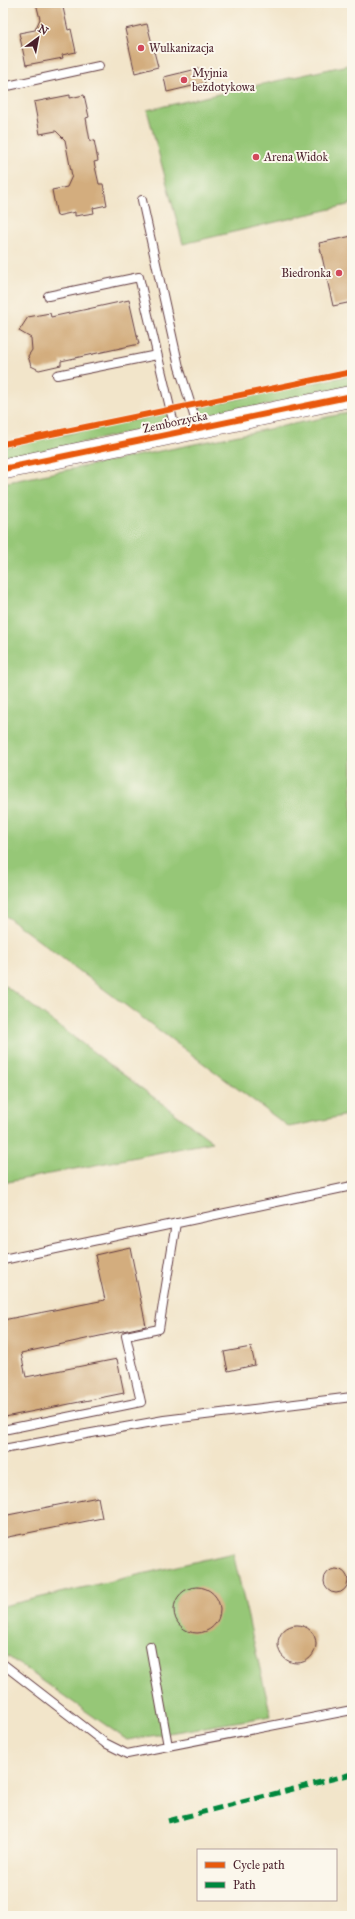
<svg xmlns="http://www.w3.org/2000/svg" width="355" height="1919" viewBox="0 0 355 1919" font-family="'IM FELL Great Primer',serif">
<style>
.green{fill:#96c777;stroke:#707351}
.building{fill:#d3ad7e}
.lines{fill:none;stroke-linecap:round;stroke-linejoin:round}
.service-casing{stroke:#633d43;stroke-width:10}
.tertiary-casing{stroke:#633d43;stroke-width:22}
.service{stroke:#fff;stroke-width:8}
.tertiary{stroke:#fff;stroke-width:21}
.quiet{stroke:#00873e;stroke-width:5;stroke-dasharray:10 5;stroke-linecap:butt}
.cycleway-casing{stroke:#fbf7ec;stroke-width:8}
.cycleway{stroke:#e8590c;stroke-width:6}
.poi-dot{fill:#d1495b;stroke:#fbf7ec;stroke-width:1.5}
.labels{text-anchor:middle;dominant-baseline:central;stroke-width:4;stroke-linejoin:round;paint-order:stroke}
.poi-label{font-size:12px;fill:#4a1f2b;stroke:#fbf7ec;text-anchor:start}
.street-label{font-size:12px;fill:#4a1f2b;stroke:#fbf7ec}
</style>
<rect width="100%" height="100%" fill="#fbf7ec"/>
<filter id="ink" filterUnits="userSpaceOnUse"><feTurbulence type="fractalNoise" baseFrequency=".025" numOctaves="2"/><feDisplacementMap in="SourceGraphic" scale="8" xChannelSelector="R" yChannelSelector="G"/><feConvolveMatrix kernelMatrix="1 2 1 2 8 2 1 2 1" color-interpolation-filters="sRGB"/></filter>
<filter id="wash" filterUnits="userSpaceOnUse"><feTurbulence type="fractalNoise" baseFrequency=".012" numOctaves="4" result="noise"/><feDisplacementMap in="SourceGraphic" scale="16" xChannelSelector="R" yChannelSelector="G"/><feGaussianBlur stdDeviation="0.9" result="paint"/><feColorMatrix in="noise" values="0 0 0 0 0 0 0 0 0 0 0 0 0 0 0 0 0 1.4 0 .05"/><feComposite in="paint" operator="in"/></filter>
<g filter="url(#wash)">
<rect width="100%" height="100%" fill="#f2e5ca"/>
<!-- green -->
<path class="green" d="M352 64V204L183 244 147 110Z
M352 375V388L208 417 201 413 198 407Z
M352 412V1114L289 1127 3 914V483Z
M168 413 166 421 158 426 3 460V447Z
M3 984 213 1142 3 1183Z
M233 1553 271 1716 127 1740 3 1653V1606Z"/>
<g id="blocks">
<!-- building -->
<path class="building" d="M36 3H62L68 30 71 29 76 52 62 55 63 58 26 65 19 33 35 30 40 19Z
M147 24 158 67 135 73 125 29Z
M201 68 205 83 167 92 164 77Z
M70 95V98L84 95 89 117 86 118 90 141 94 140 98 161 94 162 99 184H103L107 205 93 208 94 213 75 216V212L57 216 52 190 67 187 72 176 65 140 56 131 40 134 34 102Z
M352 236V302L333 306 319 243Z
M129 300 139 344 61 361V365L39 370 31 366 28 356 32 350 31 338 19 331 28 317 50 313 51 317Z
M130 1247 146 1326 21 1353 26 1377 117 1359 124 1393 5 1417 3 1408V1320L105 1300 95 1255Z
M251 1347 255 1365 228 1371 224 1352Z
M98 1497 102 1518 3 1538V1516Z
M324 1581a12 12 0 1 1 24 0a12 12 0 1 1-24 0Z
M174 1610a23 23 0 1 1 46 0a23 23 0 1 1-46 0Z
M278 1644a19 19 0 1 1 38 0a19 19 0 1 1-38 0Z"/>
</g>
</g>
<g filter="url(#ink)">
<use href="#blocks" fill-opacity="0" stroke="#633d43" stroke-width="1"/>
<g class="lines">
<!-- service casing -->
<g class="service-casing">
<path id="service" d="M3 87 99 66
M142 200 179 367 198 428
M48 296 139 277 176 433
M57 375 157 355
M3 1260 352 1186
M3 1430 141 1402 126 1336 159 1329 176 1223
M3 1449 164 1420 352 1397
M150 1646 168 1746
M3 1664 105 1743 127 1754 352 1710"/>
</g>
<!-- tertiary casing -->
<g class="tertiary-casing">
<path id="tertiary" d="M3 469 352 396"/>
</g>
<!-- service -->
<use href="#service" class="service"/>
<!-- tertiary -->
<use href="#tertiary" class="tertiary"/>
<!-- quiet -->
<path class="quiet" d="M168 1821 352 1774"/>
<!-- cycleway casing -->
<g class="cycleway-casing">
<path id="cycleway" d="M3 444 352 372
M3 469 352 396"/>
</g>
<!-- cycleway -->
<use href="#cycleway" class="cycleway"/>
</g>
</g>
<!-- markers -->
<g class="poi-dot">
<circle cx="141" cy="48" r="4"/>
<circle cx="184" cy="80" r="4"/>
<circle cx="256" cy="157" r="4"/>
<circle cx="339" cy="273" r="4"/>
</g>
<g class="labels">
<!-- poi labels -->
<g class="poi-label">
<text x="149" y="48">Wulkanizacja</text>
<text x="192" y="73">Myjnia<tspan x="192" dy="14">bezdotykowa</tspan></text>
<text x="264" y="157">Arena Widok</text>
<text x="331" y="273" text-anchor="end">Biedronka</text>
</g>
<!-- street labels -->
<g class="street-label">
<text transform="translate(175 422) rotate(-12)">Zemborzycka</text>
</g>
</g>
<!-- margin -->
<rect width="355" height="1919" fill="none" stroke="#fbf7ec" stroke-width="16"/>
<!-- legend -->
<rect x="197" y="1849" width="140" height="52" fill="#fbf7ec" stroke="#b4a19f"/>
<rect x="205" y="1862" width="20" height="6" fill="#e8590c" stroke="#b4a19f"/>
<text x="233" y="1869" font-size="12" fill="#4a1f2b">Cycle path</text>
<rect x="205" y="1882" width="20" height="6" fill="#00873e" stroke="#b4a19f"/>
<text x="233" y="1889" font-size="12" fill="#4a1f2b">Path</text>
<!-- north arrow -->
<g transform="translate(38 38) rotate(32)" stroke="#fbf7ec" stroke-width="3" paint-order="stroke">
<path d="M0-3L7 15L0 10L-7 15Z" fill="#4a1f2b"/>
<text y="-6" font-size="11" font-weight="bold" text-anchor="middle" fill="#4a1f2b">N</text>
</g>
</svg>
